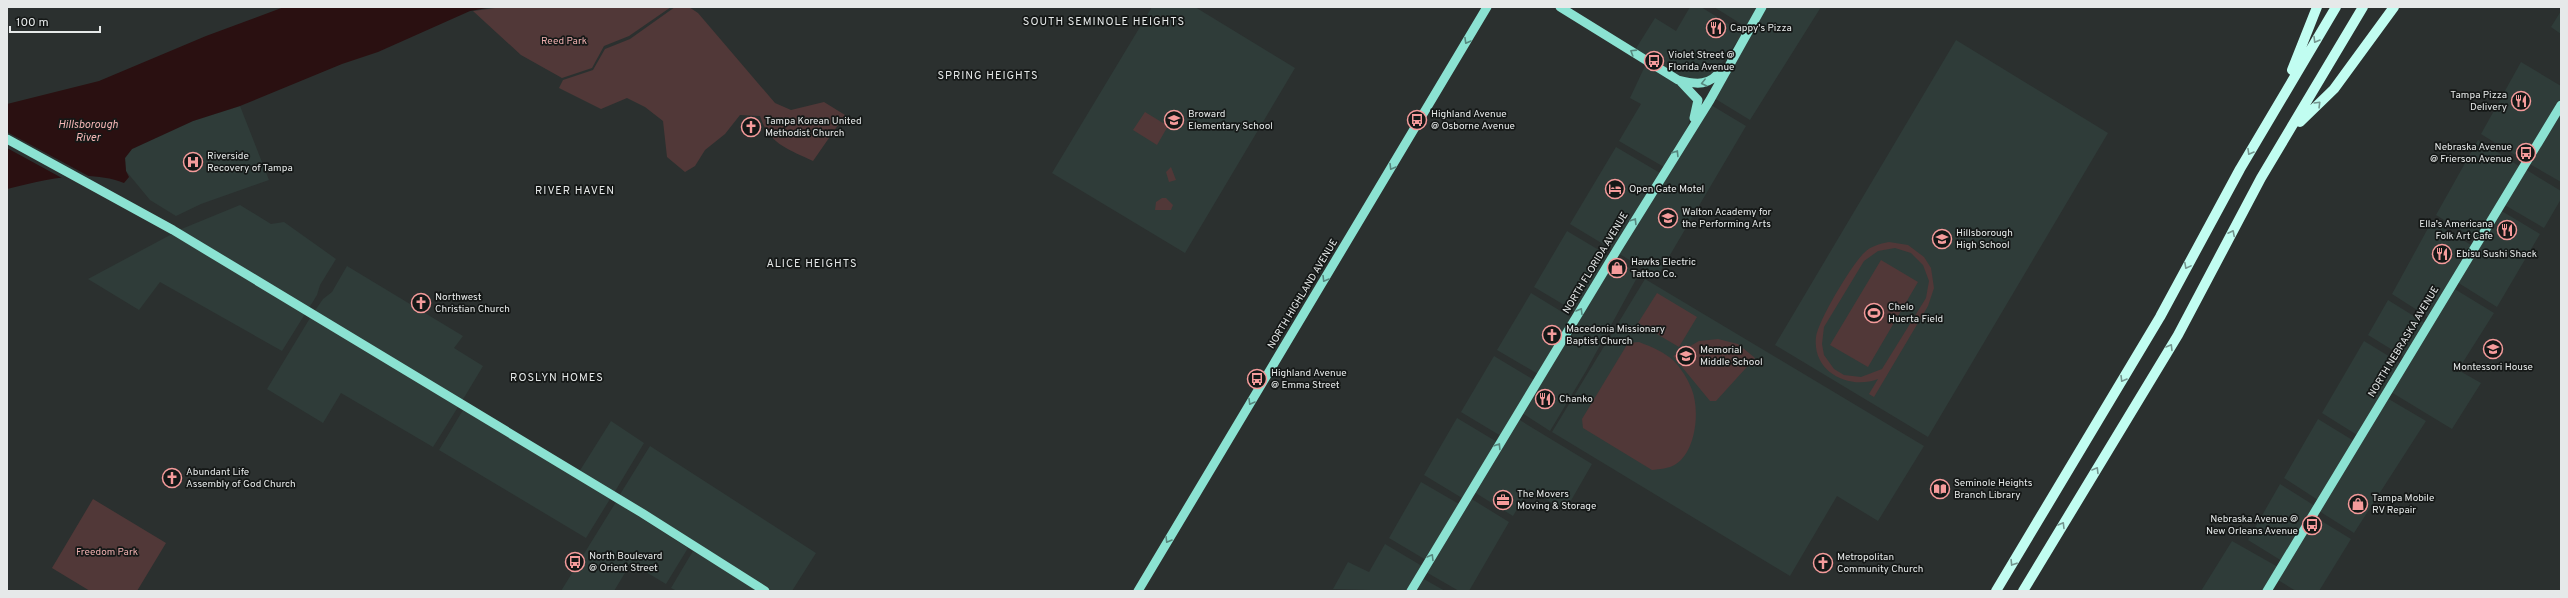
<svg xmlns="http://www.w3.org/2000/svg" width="2568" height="598" viewBox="0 0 2568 598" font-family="Overpass,sans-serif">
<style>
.built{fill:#2f3c39}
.green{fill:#513838;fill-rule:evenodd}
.water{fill:#2a1011}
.pier{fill:#2b302f}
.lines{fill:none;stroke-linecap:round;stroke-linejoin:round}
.primary{stroke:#8be2d2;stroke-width:9}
.highway{stroke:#c1fdf1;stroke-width:10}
.oneway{stroke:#74968f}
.oneway2{stroke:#56877e}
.labels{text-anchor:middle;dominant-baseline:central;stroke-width:3.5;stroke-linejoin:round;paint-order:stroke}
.poi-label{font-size:10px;fill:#e6e9e9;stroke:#151817;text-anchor:start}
.park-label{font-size:10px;fill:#ecaeae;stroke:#151817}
.street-label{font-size:10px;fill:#e6e9e9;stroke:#151817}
.neighbourhood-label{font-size:11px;letter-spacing:1px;fill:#e6e9e9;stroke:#151817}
.water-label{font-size:11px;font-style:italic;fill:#f4b6b5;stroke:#151817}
</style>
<rect width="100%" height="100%" fill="#2b302f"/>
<!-- built -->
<path class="built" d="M1152 7H1195L1295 68 1185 253 1052 173Z
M1690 7H1701L1743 33 1719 67 1709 76 1700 80 1679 77 1635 50 1655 18 1676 31Z
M1714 7H1758L1746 27Z
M1765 7H1821L1750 120 1714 98Z
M2561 11V34L2551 27Z
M1956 40 2108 133 1928 437 1775 345Z
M1635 58 1676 84 1694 100 1695 106 1685 133 1664 167 1619 141 1641 104 1630 98 1645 66Z
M2521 62 2561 86V99L2523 160 2481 134Z
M1711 105 1746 126 1657 277 1618 253Z
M240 106 269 180 201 204 176 216 150 200 126 171 125 158 132 149 193 121Z
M2561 111V182L2528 163Z
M2478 140 2519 166 2475 239 2436 215Z
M1616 147 1660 173 1613 250 1570 224Z
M2525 169 2561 191V199L2544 228 2503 204Z
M240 205 271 224 284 222 336 259 320 285 317 295 309 308 179 230Z
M2500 210 2540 234 2497 307 2457 282Z
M2432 221 2471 245 2428 317 2392 294Z
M1567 231 1609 256 1576 312 1534 287Z
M172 234 305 314 282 351 160 282 139 310 88 279Z
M1615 259 1639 274 1586 371 1550 431 1522 413Z
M347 266 463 336 454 348 483 366 462 401 314 312 323 299 332 292Z
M1645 279 1924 446 1878 521 1837 496 1790 576 1552 432Z
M2453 288 2494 313 2458 370 2481 383 2452 429 2391 392Z
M1531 293 1572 318 1538 374 1497 350Z
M2388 300 2425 323 2404 357 2368 335Z
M310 318 458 407 433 447 341 393 323 423 267 389Z
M2364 341 2400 363 2357 435 2322 413Z
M1494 356 1534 380 1501 436 1461 412Z
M2387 398 2426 421 2354 533 2319 511Z
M463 410 610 499 586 538 439 450Z
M1457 418 1497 442 1462 498 1424 475Z
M1518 419 1592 464 1565 511 1529 489 1513 516 1474 492Z
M2318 419 2354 441 2318 500 2284 478Z
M611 421 644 443 614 493 579 472Z
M650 446 816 553 792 591H772L619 496Z
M1421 482 1459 504 1426 560 1389 538Z
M2280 484 2315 506 2282 561 2248 540Z
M1470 498 1509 522 1469 591H1459L1426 572Z
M616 502 688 548 666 584 631 563 614 591H561Z
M2315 517 2351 539 2319 591H2296L2278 580Z
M2232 541 2278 567 2264 591H2201Z
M1385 544 1422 566 1407 591 1333 589 1348 562 1369 572Z
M693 551 759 591H677L671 588Z
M1422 578 1445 591H1415Z"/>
<!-- green -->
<path class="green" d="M502 7H671L629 36 604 46 592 68 562 78 521 55 473 11Z
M675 7H689L698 13 775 103 791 110 824 102 845 115 813 161C788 149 769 144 760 116L740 115 725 134 705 150 695 166 685 172 667 157 663 121 645 107 627 98 601 109 559 88 563 80 593 70 605 49 630 39Z
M1145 112 1168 126 1157 145 1133 130Z
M1171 167 1176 180 1169 182 1166 172Z
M1162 198H1166L1173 205 1171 210H1155L1156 202Z
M1889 242 1908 245 1924 257 1931 268 1934 288 1928 306 1874 397 1869 394 1878 379C1849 390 1812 372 1816 337 1818 321 1852 264 1864 253 1871 246 1879 244 1889 242ZM1895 248 1911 253 1923 265 1929 281 1926 298 1882 369 1861 377 1844 375 1834 369 1824 355 1822 344 1824 327 1864 261 1878 251Z
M1881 260 1918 282 1868 367 1830 345Z
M1657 293 1697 317 1679 347 1638 323Z
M1718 339 1738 344 1755 358 1716 401H1710L1673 356 1699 341Z
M1639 342C1652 347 1664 352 1674 361 1681 368 1689 381 1692 390 1700 411 1696 451 1676 464 1668 469 1660 469 1652 470L1583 428 1582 419 1628 343Z
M93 499 166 543 137 591H90L52 568Z"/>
<!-- water -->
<path class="water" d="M284 7H493L470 11 378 52 342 64 240 106 193 121 132 149 125 158 126 171 129 177 124 183C87 168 44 180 7 189V104L99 81 206 36Z"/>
<!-- pier -->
<path class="pier" d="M7 132 94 179 62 178 7 148Z"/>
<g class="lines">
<!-- primary -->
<path class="primary" d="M1560 7 1678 80C1697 85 1710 86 1722 69
M1681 82 1698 100 1694 118
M7 139 173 230 642 513 765 591
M1138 591 1487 7
M1411 591 1618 248 1710 100 1762 7
M2267 591 2561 105"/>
<!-- highway -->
<path class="highway" d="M2292 70 2317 7
M2300 122 2334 89 2394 7
M1996 591 2160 317 2240 169 2336 7
M2023 591 2178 335 2261 178 2363 7"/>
</g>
<!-- one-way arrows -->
<defs><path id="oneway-chevron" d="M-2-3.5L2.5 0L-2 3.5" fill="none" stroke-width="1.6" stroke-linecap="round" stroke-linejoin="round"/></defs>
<g class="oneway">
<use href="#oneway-chevron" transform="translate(2316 40) rotate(121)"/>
<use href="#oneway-chevron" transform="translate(2318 104) rotate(-45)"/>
<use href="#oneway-chevron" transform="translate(2250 152) rotate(120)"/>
<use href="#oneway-chevron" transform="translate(2232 233) rotate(-63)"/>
<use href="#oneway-chevron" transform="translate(2187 266) rotate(118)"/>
<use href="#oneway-chevron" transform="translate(2170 347) rotate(-59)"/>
<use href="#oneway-chevron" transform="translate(2123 379) rotate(121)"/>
<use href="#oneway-chevron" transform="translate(2096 470) rotate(-59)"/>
<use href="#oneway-chevron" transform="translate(2062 525) rotate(-59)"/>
<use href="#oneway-chevron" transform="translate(2013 563) rotate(122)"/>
</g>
<g class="oneway2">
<use href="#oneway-chevron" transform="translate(1467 41) rotate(120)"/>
<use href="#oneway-chevron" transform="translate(1633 52) rotate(-148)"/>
<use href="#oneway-chevron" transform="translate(1704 83) rotate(166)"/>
<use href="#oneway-chevron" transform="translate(1676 153) rotate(-58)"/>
<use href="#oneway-chevron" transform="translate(1392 167) rotate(121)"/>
<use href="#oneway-chevron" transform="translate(1634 221) rotate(-58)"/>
<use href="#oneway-chevron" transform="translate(1325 279) rotate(121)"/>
<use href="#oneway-chevron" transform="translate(1580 311) rotate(-59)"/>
<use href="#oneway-chevron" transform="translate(1251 402) rotate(121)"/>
<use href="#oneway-chevron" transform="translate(1498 446) rotate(-58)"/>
<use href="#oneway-chevron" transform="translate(1168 540) rotate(121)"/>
<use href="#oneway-chevron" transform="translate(1431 557) rotate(-59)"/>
</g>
<!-- icons -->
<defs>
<g id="restaurant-ring" transform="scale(1)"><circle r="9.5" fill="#151817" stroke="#f59b9b" stroke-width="1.5"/><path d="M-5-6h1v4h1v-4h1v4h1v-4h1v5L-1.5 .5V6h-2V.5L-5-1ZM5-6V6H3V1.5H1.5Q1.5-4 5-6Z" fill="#f59b9b"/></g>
<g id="bus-ring" transform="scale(1)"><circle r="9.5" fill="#151817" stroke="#f59b9b" stroke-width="1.5"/><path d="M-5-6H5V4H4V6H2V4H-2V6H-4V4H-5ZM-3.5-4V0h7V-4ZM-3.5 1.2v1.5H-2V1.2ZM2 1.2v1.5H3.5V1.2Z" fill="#f59b9b"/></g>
<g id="school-ring" transform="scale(1)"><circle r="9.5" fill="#151817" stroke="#f59b9b" stroke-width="1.5"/><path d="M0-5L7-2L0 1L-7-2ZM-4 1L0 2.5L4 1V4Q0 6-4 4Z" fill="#f59b9b"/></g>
<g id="church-ring" transform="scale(1)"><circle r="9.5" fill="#151817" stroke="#f59b9b" stroke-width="1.5"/><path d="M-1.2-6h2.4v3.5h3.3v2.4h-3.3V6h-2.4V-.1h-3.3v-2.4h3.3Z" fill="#f59b9b"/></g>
<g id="hospital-ring" transform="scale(1)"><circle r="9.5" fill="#151817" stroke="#f59b9b" stroke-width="1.5"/><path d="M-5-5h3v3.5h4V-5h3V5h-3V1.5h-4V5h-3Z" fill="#f59b9b"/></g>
<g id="hotel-ring" transform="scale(1)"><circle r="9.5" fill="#151817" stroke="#f59b9b" stroke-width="1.5"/><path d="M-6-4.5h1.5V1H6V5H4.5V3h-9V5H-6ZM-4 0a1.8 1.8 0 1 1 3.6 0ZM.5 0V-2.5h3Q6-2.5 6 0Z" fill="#f59b9b"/></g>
<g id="shop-ring" transform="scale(1)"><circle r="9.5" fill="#151817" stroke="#f59b9b" stroke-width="1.5"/><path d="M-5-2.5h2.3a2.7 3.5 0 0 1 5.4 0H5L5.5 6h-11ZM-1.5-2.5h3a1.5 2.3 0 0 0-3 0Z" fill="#f59b9b"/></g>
<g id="stadium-ring" transform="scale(1)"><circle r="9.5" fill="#151817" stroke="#f59b9b" stroke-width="1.5"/><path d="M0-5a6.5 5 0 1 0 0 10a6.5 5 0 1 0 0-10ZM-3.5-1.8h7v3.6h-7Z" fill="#f59b9b"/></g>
<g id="library-ring" transform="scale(1)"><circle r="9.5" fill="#151817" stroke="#f59b9b" stroke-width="1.5"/><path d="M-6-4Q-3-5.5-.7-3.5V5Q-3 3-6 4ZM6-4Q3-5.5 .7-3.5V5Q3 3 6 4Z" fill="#f59b9b"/></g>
<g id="office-ring" transform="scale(1)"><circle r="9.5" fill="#151817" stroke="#f59b9b" stroke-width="1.5"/><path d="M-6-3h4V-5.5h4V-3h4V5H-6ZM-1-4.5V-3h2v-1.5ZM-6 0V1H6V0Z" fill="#f59b9b"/></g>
</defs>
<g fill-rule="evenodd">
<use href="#restaurant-ring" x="1716" y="28"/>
<use href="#bus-ring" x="1654" y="61"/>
<use href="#restaurant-ring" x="2521" y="101"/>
<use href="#school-ring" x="1174" y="120"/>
<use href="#bus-ring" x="1417" y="120"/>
<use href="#church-ring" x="751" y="127"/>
<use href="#bus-ring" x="2526" y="153"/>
<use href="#hospital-ring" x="193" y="162"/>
<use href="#hotel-ring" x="1615" y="189"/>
<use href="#school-ring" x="1668" y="218"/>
<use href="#restaurant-ring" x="2507" y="230"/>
<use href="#school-ring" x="1942" y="239"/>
<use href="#restaurant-ring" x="2442" y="254"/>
<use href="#shop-ring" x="1617" y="268"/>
<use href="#church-ring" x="421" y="303"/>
<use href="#stadium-ring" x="1874" y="313"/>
<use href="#church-ring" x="1552" y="335"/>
<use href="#school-ring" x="2493" y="349"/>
<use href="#school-ring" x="1686" y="356"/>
<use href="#bus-ring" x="1257" y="379"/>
<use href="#restaurant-ring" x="1545" y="399"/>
<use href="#church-ring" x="172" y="478"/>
<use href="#library-ring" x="1940" y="489"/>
<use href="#office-ring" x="1503" y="500"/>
<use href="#shop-ring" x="2358" y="504"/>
<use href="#bus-ring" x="2312" y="525"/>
<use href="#bus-ring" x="575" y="562"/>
<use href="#church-ring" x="1823" y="563"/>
</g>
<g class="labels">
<!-- poi labels -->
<g class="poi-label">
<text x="1730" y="28">Cappy's Pizza</text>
<text x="1668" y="55">Violet Street @<tspan x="1668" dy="12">Florida Avenue</tspan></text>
<text x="2507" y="95" text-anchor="end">Tampa Pizza<tspan x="2507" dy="12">Delivery</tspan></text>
<text x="1188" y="114">Broward<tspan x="1188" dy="12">Elementary School</tspan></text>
<text x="1431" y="114">Highland Avenue<tspan x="1431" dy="12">@ Osborne Avenue</tspan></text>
<text x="765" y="121">Tampa Korean United<tspan x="765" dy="12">Methodist Church</tspan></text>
<text x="2512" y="147" text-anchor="end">Nebraska Avenue<tspan x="2512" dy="12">@ Frierson Avenue</tspan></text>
<text x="207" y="156">Riverside<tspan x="207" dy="12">Recovery of Tampa</tspan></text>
<text x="1629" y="189">Open Gate Motel</text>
<text x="1682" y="212">Walton Academy for<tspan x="1682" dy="12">the Performing Arts</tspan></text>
<text x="2493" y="224" text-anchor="end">Ella's Americana<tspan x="2493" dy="12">Folk Art Cafe</tspan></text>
<text x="1956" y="233">Hillsborough<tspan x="1956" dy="12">High School</tspan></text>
<text x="2456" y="254">Ebisu Sushi Shack</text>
<text x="1631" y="262">Hawks Electric<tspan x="1631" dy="12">Tattoo Co.</tspan></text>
<text x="435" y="297">Northwest<tspan x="435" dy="12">Christian Church</tspan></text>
<text x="1888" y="307">Chelo<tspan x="1888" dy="12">Huerta Field</tspan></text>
<text x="1566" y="329">Macedonia Missionary<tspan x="1566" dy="12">Baptist Church</tspan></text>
<text x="1700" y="350">Memorial<tspan x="1700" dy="12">Middle School</tspan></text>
<text x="2493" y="367" text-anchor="middle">Montessori House</text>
<text x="1271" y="373">Highland Avenue<tspan x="1271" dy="12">@ Emma Street</tspan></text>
<text x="1559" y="399">Chanko</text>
<text x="186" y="472">Abundant Life<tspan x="186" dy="12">Assembly of God Church</tspan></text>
<text x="1954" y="483">Seminole Heights<tspan x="1954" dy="12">Branch Library</tspan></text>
<text x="1517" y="494">The Movers<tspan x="1517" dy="12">Moving &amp; Storage</tspan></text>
<text x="2372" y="498">Tampa Mobile<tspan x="2372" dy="12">RV Repair</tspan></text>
<text x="2298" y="519" text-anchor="end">Nebraska Avenue @<tspan x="2298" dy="12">New Orleans Avenue</tspan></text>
<text x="589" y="556">North Boulevard<tspan x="589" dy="12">@ Orient Street</tspan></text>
<text x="1837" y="557">Metropolitan<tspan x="1837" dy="12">Community Church</tspan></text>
</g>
<!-- park labels -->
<g class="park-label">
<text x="564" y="41">Reed Park</text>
<text x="107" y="552">Freedom Park</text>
</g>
<!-- street labels -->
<g class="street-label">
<text transform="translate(1596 263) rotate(-59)">NORTH FLORIDA AVENUE</text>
<text transform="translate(1303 294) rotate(-59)">NORTH HIGHLAND AVENUE</text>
<text transform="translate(2404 342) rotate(-59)">NORTH NEBRASKA AVENUE</text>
</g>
<!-- neighbourhood labels -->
<g class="neighbourhood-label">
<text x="1104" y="22">SOUTH SEMINOLE HEIGHTS</text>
<text x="988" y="76">SPRING HEIGHTS</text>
<text x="575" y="191">RIVER HAVEN</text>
<text x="812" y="264">ALICE HEIGHTS</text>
<text x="557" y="378">ROSLYN HOMES</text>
</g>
<!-- water labels -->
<g class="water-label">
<text x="88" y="125">Hillsborough<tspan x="88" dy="13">River</tspan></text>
</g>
</g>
<!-- border -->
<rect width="2568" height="598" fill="none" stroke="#e6e9e9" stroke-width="16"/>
<!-- scale -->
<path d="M10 26v6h90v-6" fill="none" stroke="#e6e9e9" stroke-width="2"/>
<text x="16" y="26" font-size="12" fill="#e6e9e9" stroke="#151817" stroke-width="3" paint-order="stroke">100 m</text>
</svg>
